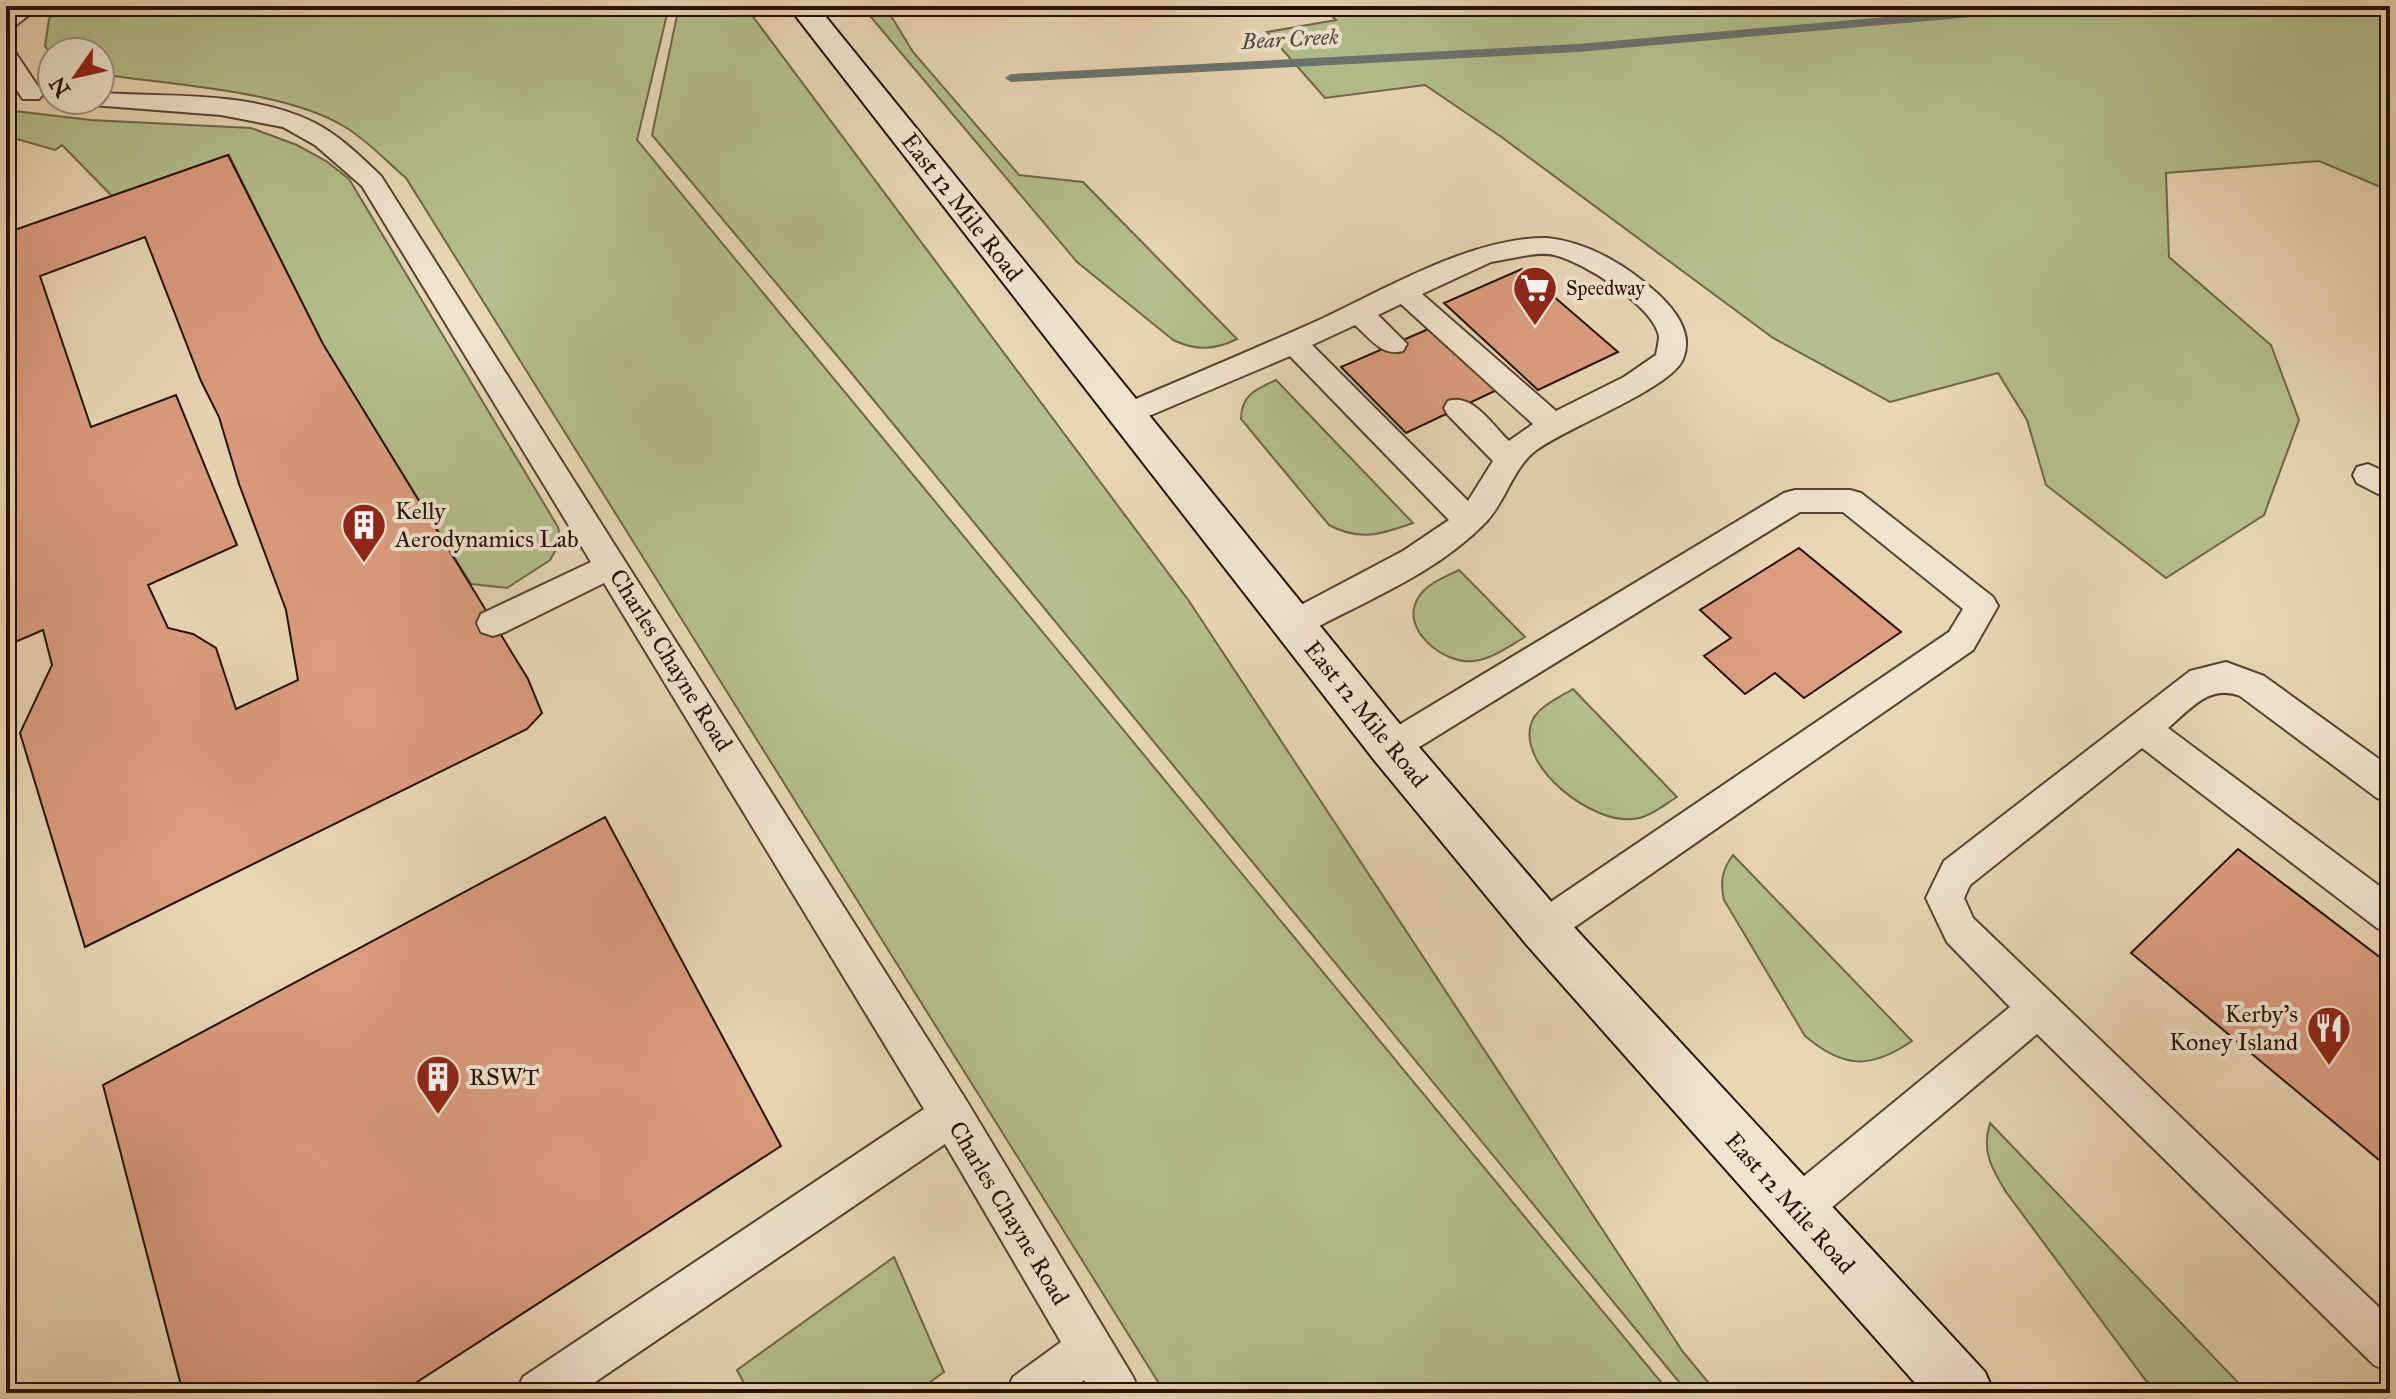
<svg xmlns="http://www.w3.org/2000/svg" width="2396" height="1399" viewBox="0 0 2396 1399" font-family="'IM FELL Great Primer',serif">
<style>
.green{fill:#b5be8e;stroke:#6d6748;stroke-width:2}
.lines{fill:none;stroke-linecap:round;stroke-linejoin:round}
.stream{fill:#6b746f;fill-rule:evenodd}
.building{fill:#db9c7f;stroke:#251003;stroke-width:2;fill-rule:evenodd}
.service-casing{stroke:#564230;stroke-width:4}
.secondary-casing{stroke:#251003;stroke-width:4}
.service{fill:#f1e4cf;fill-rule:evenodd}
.secondary{fill:#f1e4cf;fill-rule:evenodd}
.labels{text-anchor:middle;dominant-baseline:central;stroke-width:8;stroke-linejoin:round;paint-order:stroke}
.far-poi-label{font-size:20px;fill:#251003;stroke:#f1e4cf;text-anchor:start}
.far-water-label{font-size:22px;font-style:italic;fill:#4e4a42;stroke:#f1e4cf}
.street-label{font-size:24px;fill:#251003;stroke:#f1e4cf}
.poi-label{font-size:24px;fill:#251003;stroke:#f1e4cf;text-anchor:start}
</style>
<rect width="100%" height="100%" fill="#e9d6b5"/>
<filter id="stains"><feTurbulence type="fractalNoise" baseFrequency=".0025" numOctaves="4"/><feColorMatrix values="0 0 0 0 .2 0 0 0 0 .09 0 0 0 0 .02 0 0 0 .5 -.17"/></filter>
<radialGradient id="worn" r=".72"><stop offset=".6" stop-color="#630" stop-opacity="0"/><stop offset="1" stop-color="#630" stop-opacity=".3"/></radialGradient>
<!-- green -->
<path class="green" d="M59 6H669L637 140 1670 1393H1165L406 178C386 161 367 140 345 127 285 90 170 85 100 74V52H52V56L45 46 49 19Z
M679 6H745L1189 601 1683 1352 1717 1393H1688L844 364 652 135Z
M866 6H885L913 52 1019 175 1083 182 1237 339C1215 350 1196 351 1173 340L1077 262 870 16Z
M1322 6H2390V191L2319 161 2166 173 2169 257 2271 345 2299 420 2264 515 2166 578 2046 485 2027 420 1998 373 1890 402 1773 338 1500 136 1425 85 1325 98 1267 32 1336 20Z
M6 110 91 120 251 128 297 145 326 161 349 179 558 527 561 541 550 560 507 588 471 584 322 344 229 155 112 196 62 145 55 150 6 136Z
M1276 380 1413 523C1382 534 1360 542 1329 525L1241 419C1241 395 1256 389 1276 380Z
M1459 570 1525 637C1509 646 1492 659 1474 661 1444 665 1399 629 1418 598 1426 584 1445 577 1459 570Z
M1573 689 1677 797C1664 805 1649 818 1633 819 1593 824 1518 768 1531 724 1535 708 1560 697 1573 689Z
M1733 855 1912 1041C1870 1070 1843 1068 1805 1036L1724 900C1720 881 1722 870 1733 855Z
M1990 1123 2248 1393H2158L2147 1382 2006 1192C1992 1169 1981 1151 1990 1123Z
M894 1257 944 1372 915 1393H749L737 1370Z"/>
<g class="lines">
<!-- stream -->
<path class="stream" d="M2010 6H2056L2050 10 1578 52 1011 82 1005 78 1011 74 1578 44Z"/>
</g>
<!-- building -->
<path class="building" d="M228 155 323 344 528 679 542 713 527 729 85 947 20 733 52 665 43 630 6 646V233ZM145 237 201 381 219 417 239 484 286 610 298 680 236 709 216 648 193 634 168 628 148 585 237 545 176 395 91 427 40 276Z
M1522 269 1618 352 1538 390 1444 303Z
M1433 327 1499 389 1406 433 1341 367Z
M1799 548 1901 632 1804 698 1775 673 1745 694 1704 656 1731 638 1700 610Z
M605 817 781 1146 400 1393H183L103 1085Z
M2238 849 2390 965V1169L2131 953Z"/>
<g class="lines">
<!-- service casing -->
<g class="service-casing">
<path id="service" d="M14 6H40L14 27 6 29V12Z
M6 48 14 50 17 55 43 94 39 99H23C10 81 6 70 6 48Z
M100 93C168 97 250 91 313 122 339 135 360 156 381 176L966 1100 1133 1377 1140 1393H1091L1084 1380 1067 1393H1006L1013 1377 1061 1342 945 1144 579 1393H516L523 1377 924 1109 604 583 505 632 493 636 481 632 477 623 481 614 591 562 362 186 315 145 283 127 221 115 92 105 88 100H100Z
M1547 238C1589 242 1629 267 1659 295 1677 312 1693 335 1683 359 1671 389 1564 428 1534 452 1512 470 1506 501 1486 522 1437 573 1367 600 1306 633L1294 637 1282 633 1278 624 1282 615 1403 551 1449 520 1290 356 1137 421 1127 424 1117 421 1112 414 1117 407C1185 378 1252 350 1319 320 1386 289 1472 237 1547 238ZM1529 255C1537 254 1546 253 1554 255 1582 261 1654 306 1659 336 1659 342 1657 349 1656 355L1624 377 1556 411 1422 294 1491 262ZM1401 304 1533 424 1509 441C1492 425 1473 393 1448 401L1444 408 1448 415 1493 461 1468 501 1312 345 1355 325C1370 338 1382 357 1403 351L1407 344 1378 315Z
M2368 464 2390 474V500L2357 483 2353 475 2357 467Z
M1795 490H1850L1861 493 1993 597 1998 606 1973 650 1556 940 1543 946 1530 940 1524 928 1530 916 1949 632 1963 609 1843 512H1800L1403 757 1391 762 1379 757 1374 747 1379 737 1784 493Z
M2226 662 2264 676 2390 767V802L2377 798 2240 696C2209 684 2191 709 2168 728L2390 894V933L2377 928 2142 748 1970 885 1964 898 1973 918 2390 1318V1372L2374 1365 2037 1034 1811 1225 1796 1231 1781 1225 1775 1210 1781 1195 2010 1007 1947 942 1926 898 1944 861 2190 671Z"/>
</g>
<!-- secondary casing -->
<g class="secondary-casing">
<path id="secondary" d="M788 6H817L1407 733 1560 912 1985 1372 1994 1393H1924L1526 944 1375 761Z"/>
</g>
<!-- service -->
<use href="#service" class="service"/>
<!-- secondary -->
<use href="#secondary" class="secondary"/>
</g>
<!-- icons -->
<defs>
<g id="supermarket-pin" transform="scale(2.3)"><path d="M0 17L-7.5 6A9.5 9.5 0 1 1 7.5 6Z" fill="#8f2418" stroke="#f1e4cf"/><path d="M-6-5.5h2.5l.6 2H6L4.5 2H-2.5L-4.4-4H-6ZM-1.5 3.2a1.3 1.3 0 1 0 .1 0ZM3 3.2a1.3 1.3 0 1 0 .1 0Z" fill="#fff"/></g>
<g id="building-pin" transform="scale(2.3)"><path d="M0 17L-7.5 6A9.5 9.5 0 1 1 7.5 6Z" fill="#8f2418" stroke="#f1e4cf"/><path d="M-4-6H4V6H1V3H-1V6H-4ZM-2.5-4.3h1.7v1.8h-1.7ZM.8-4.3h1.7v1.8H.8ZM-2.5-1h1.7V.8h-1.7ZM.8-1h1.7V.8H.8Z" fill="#fff"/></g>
<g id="restaurant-pin" transform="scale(2.3)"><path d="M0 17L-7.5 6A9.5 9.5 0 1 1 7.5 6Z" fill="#8f2418" stroke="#f1e4cf"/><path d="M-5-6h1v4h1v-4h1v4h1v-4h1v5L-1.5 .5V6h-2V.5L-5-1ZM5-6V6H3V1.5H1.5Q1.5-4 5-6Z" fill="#fff"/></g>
</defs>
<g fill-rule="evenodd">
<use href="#supermarket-pin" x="1535" y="288"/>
<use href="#building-pin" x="364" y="525"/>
<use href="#restaurant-pin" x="2329" y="1028"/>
<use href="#building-pin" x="438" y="1077"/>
</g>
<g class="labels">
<!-- far-poi labels -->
<g class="far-poi-label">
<text x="1566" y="288">Speedway</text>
</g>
<!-- far-water labels -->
<g class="far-water-label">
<text transform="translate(1290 39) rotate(-3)">Bear Creek</text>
</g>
<!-- street labels -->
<g class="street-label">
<text transform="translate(962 207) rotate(52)">East 12 Mile Road</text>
<text transform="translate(671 660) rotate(58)">Charles Chayne Road</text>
<text transform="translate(1366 714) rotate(51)">East 12 Mile Road</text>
<text transform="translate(1790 1203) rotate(48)">East 12 Mile Road</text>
<text transform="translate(1009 1213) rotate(59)">Charles Chayne Road</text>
</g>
<!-- poi labels -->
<g class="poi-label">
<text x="395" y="511">Kelly<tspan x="395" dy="28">Aerodynamics Lab</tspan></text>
<text x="2298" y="1014" text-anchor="end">Kerby's<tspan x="2298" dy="28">Koney Island</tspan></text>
<text x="469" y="1077">RSWT</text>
</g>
</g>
<!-- margin -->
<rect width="2396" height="1399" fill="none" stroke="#e9d6b5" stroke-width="32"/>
<rect x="8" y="8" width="2380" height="1383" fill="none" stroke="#251003" stroke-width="4"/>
<rect x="16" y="16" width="2364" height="1367" fill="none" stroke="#251003" stroke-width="2"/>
<!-- north arrow -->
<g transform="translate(76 76) rotate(236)"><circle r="38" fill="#f1e4cf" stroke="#9f8f7d" stroke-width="2"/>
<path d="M0-6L14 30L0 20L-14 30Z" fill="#8f2418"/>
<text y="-12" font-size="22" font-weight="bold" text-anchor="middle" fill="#251003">N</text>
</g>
<rect width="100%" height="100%" filter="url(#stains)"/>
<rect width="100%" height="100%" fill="url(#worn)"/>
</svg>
